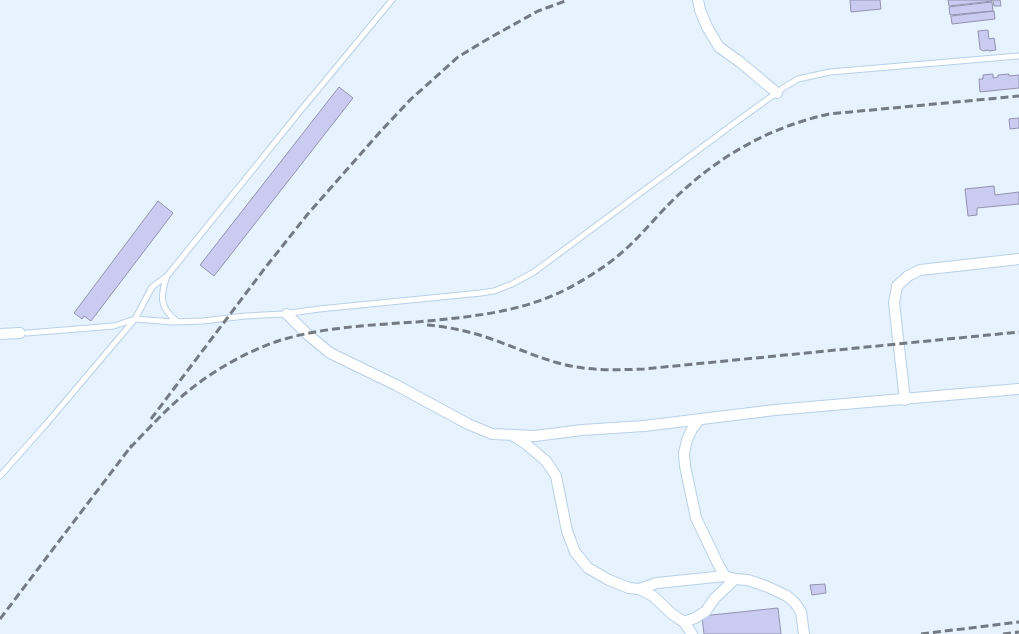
<svg xmlns="http://www.w3.org/2000/svg" width="1019" height="634" viewBox="0 0 1019 634" font-family="Arial,sans-serif">
<style>
.built{fill:#e6f2fe}
.building{fill:#cacbf0;stroke:#9293b0}
.lines{fill:none;stroke-linecap:round;stroke-linejoin:round}
.lane-casing{stroke:#b8d0e8;stroke-width:7}
.street-casing{stroke:#b8d0e8;stroke-width:12}
.lane{stroke:#fff;stroke-width:5}
.street{stroke:#fff;stroke-width:10}
.rail{stroke:#737a81;stroke-width:3;stroke-dasharray:8 4;stroke-linecap:butt}
</style>
<rect width="100%" height="100%" fill="#f4f9fe"/>
<!-- built -->
<path class="built" d="M0 0H1019V634H0Z"/>
<!-- building -->
<path class="building" d="M850 0H880L881 9 851 12Z
M948 0H992V1L949 6Z
M993 0H1000L1001 6H994Z
M992 2 993 11 950 15 949 7Z
M994 11 995 19 952 24 951 16Z
M988 30 989 39 994 38 996 50 989 51V50L983 51 980 49 978 31Z
M993 74V78L998 77V75L1009 74V76L1019 75V88L980 92 979 79H983V75Z
M339 87 353 98 214 276 200 265Z
M1019 118V128L1010 129 1009 119Z
M994 186 995 195 1019 192V204L977 208V215L968 216 965 189Z
M158 201 173 213 91 321 84 316 82 319 74 313Z
M825 584 826 593 812 595 810 585Z
M778 608 781 634H704L702 616Z"/>
<g class="lines">
<!-- lane casing -->
<g class="lane-casing">
<path id="lane" d="M167 276C160 296 159 308 178 322
M27 333 114 326 135 319 173 322 203 321 245 316 283 314 319 309 481 293 494 291 512 284 534 272 736 122 786 86 798 79 830 72 1019 56
M0 476 47 423 135 319 152 287 167 276 301 110 392 0"/>
</g>
<!-- street casing -->
<g class="street-casing">
<path id="street" d="M698 0 700 10 707 27 719 47 740 62 777 93
M287 314 307 334 330 353 396 385 468 424 492 434 535 436 582 430 644 426 775 410 1019 389
M0 334 20 333
M905 400 894 303 897 286 908 276 920 270 1019 259
M700 419 692 429 687 440 684 453 685 466 696 518 719 566 725 576 735 579 748 580 768 587 787 596 795 603 801 612 804 634
M512 435 526 444 546 461 556 476 567 531 575 552 588 568 609 580 629 588 639 589 657 583 725 576
M639 589 653 596 672 614 684 622 692 634
M684 622 695 618 706 611 714 599 735 579"/>
</g>
<!-- lane -->
<use href="#lane" class="lane"/>
<!-- street -->
<use href="#street" class="street"/>
<!-- rail -->
<path class="rail" d="M427 325C453 327 480 334 505 344 524 351 542 359 562 364 589 371 617 370 644 369L1019 332
M151 419 265 268 307 215 380 132 411 99 458 57 486 40 538 11 568 0
M130 448C146 431 163 413 181 397 209 373 243 353 278 341 323 327 371 325 417 322 468 317 519 313 565 290 588 278 610 264 628 247 643 233 656 217 670 203 715 158 767 128 829 114L1019 96
M0 619 132 445
M921 634 1019 622
M1003 634 1019 632"/>
</g>
</svg>
